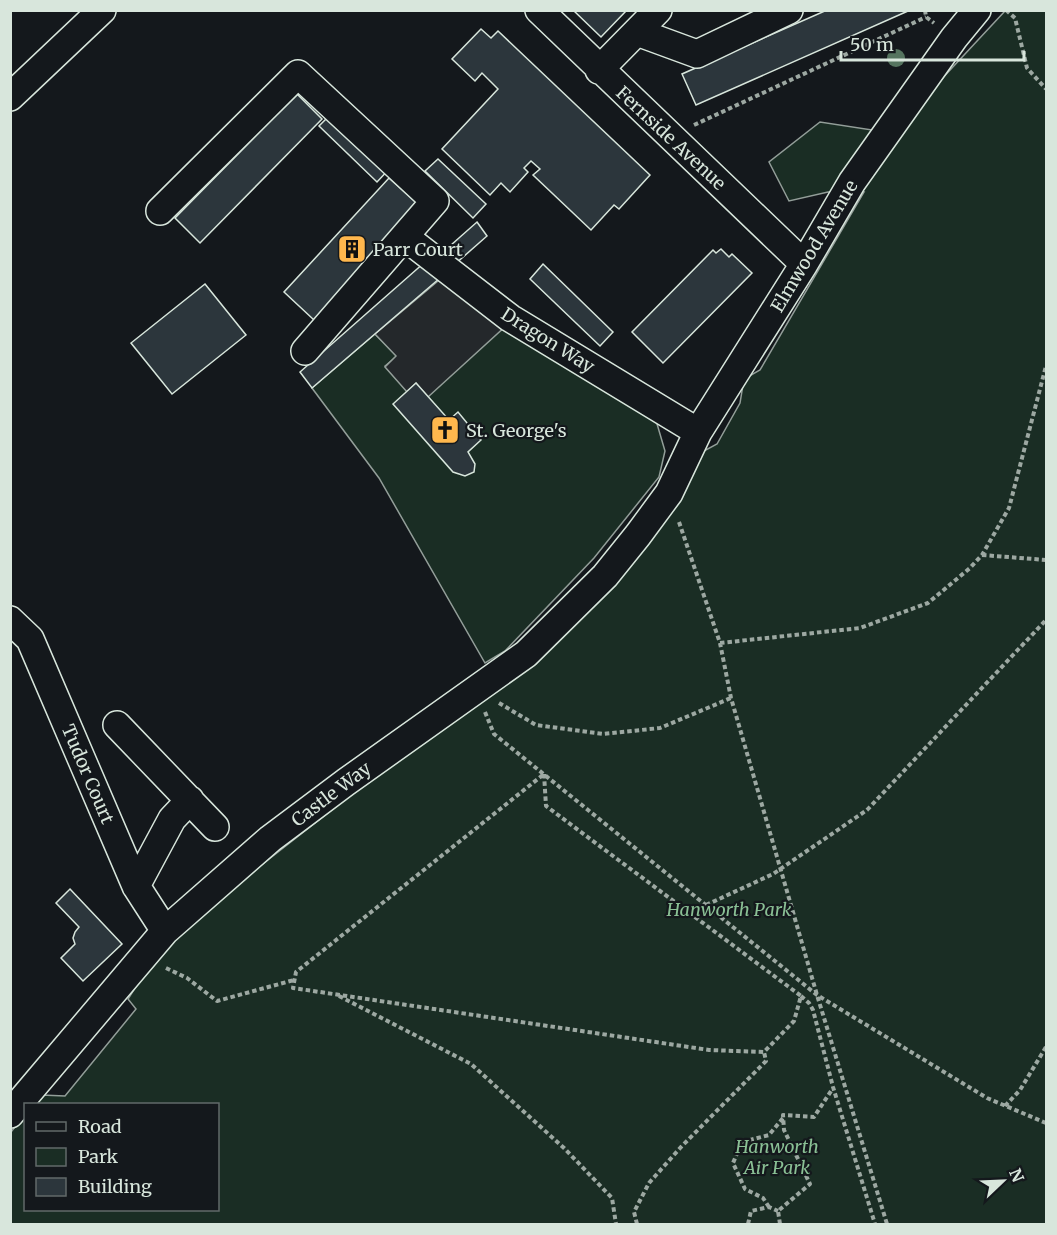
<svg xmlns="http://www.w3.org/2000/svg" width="1057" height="1235" viewBox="0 0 1057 1235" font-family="Merriweather,serif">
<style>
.green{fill:#1a2d24;stroke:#939e99;stroke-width:1.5}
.parking{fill:#24282b;stroke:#939e99;stroke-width:1.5}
.building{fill:#2c363c;stroke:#d8e6dc;stroke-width:1.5}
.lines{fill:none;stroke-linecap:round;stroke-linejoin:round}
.minor-casing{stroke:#d8e6dc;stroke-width:30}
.path{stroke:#9da8a2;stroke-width:4;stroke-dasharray:4.5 3;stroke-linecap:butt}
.minor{stroke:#14181c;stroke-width:27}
.tree{fill:#55745f}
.labels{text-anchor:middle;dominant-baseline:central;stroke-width:4.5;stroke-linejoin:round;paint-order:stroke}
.street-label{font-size:18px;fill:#d8e6dc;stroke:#14181c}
.poi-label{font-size:18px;fill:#d8e6dc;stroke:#14181c;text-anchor:start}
.park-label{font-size:18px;font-style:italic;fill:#8ac095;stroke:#14181c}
</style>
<rect width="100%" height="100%" fill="#14181c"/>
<!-- green -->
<path class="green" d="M1005 11H1046V1224H11V1132L25 1114 26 1210H218V1104H33L41 1095 65 1096 136 1009 128 999 154 958 232 888 431 732 483 696 702 452 717 444 740 403 744 379 760 370 864 192H828L789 201 769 162 820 122 898 134 911 112Z
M509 324 655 417 665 451 659 477 594 558 505 651 485 663 379 478 312 388 375 334 397 356 385 366 407 391 416 383Z"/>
<!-- parking -->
<path class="parking" d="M444 276 508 324 428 397 416 383 407 392 385 367 396 356 375 334Z"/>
<!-- building -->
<path class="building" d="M573 10H625L626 11 601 37Z
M827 10 908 11 696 105 682 74Z
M481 29 491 38 498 31 650 175 619 209 614 205 591 230 533 175 540 169 531 161 524 168 528 172 510 192 501 183 490 195 442 149 498 89 482 73 475 81 452 59Z
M297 94 322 119 200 243 175 218Z
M335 110 392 166 377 182 319 126Z
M438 159 486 204 473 218 425 171Z
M389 178 419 205 314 320 284 292Z
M477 222 487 236 454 265 442 253Z
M721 249 729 257 732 254 752 273 663 363 632 332 713 250 716 253Z
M425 262 440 278 312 388 300 372Z
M543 264 613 332 600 346 530 279Z
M205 284 246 335 172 394 131 343Z
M416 383 449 420 458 412 481 440 468 452 475 464 474 472 465 476 453 472 393 404Z
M70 889 122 944 83 981 61 958 75 944 73 938 75 932 79 927 56 903Z"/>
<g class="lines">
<!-- minor casing -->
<g class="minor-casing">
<path id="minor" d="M539 10 804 264
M637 32 697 54 789 10
M599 70 658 10
M10 97 102 10
M160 211 298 74 435 201 305 351
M405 237 510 318 698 432
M10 620 30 639 136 886 165 931
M117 725 215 827
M136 886 172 819 190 800
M10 1114 165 931 270 839 346 782 526 654 605 576 638 535 669 493 698 432 804 264 852 182 954 38 977 10"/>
</g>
<!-- path -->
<path class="path" d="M925 10 926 17 934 23
M1006 10 1015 18 1027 68 1046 89
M694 125 926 17
M679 522 720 643 731 698 817 995 887 1224
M982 555 1046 560
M720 643 860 628 928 603 970 568 982 555 1009 508 1046 366
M499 703 536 725 603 734 660 728 731 698
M485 712 494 734 817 995 987 1098 1046 1123
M544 774 546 806 801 996 794 1021 764 1052 709 1050 293 988 296 972Z
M706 905 773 874 867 810 1046 620
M166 968 187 978 217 1001 294 980
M339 996 471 1064 564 1148 612 1198 616 1224
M801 996 809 1003 813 1010 833 1087 875 1224
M1005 1106 1020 1090 1046 1047
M769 1207 763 1198 745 1189 733 1163 742 1142 769 1135 783 1118
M637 1224 634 1212 649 1183 681 1147 766 1061 764 1052
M748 1224 751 1211 769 1207 778 1211
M780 1224 778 1211 810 1184 784 1130 783 1115 814 1117 833 1088"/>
<!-- minor -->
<use href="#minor" class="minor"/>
</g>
<!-- trees -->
<circle class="tree" cx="896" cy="58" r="9"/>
<!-- icons -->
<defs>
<g id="building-square" transform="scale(1.5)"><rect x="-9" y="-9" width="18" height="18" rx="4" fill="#ffb74d" stroke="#14181c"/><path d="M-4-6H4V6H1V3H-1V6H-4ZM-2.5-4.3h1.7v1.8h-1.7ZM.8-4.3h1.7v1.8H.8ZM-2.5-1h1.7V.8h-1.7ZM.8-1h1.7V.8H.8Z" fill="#111"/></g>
<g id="church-square" transform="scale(1.5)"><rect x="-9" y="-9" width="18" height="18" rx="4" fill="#ffb74d" stroke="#14181c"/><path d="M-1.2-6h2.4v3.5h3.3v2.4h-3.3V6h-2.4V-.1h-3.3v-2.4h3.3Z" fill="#111"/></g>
</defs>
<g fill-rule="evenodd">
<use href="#building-square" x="352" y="249"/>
<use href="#church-square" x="445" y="430"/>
</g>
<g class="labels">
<!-- street labels -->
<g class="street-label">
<text transform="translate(671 138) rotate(43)">Fernside Avenue</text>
<text transform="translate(814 246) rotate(-59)">Elmwood Avenue</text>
<text transform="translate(548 340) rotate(32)">Dragon Way</text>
<text transform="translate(88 774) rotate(67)">Tudor Court</text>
<text transform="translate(331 794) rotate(-37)">Castle Way</text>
</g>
<!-- poi labels -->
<g class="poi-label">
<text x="373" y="249">Parr Court</text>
<text x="466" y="430">St. George's</text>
</g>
<!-- park labels -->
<g class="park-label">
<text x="729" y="909">Hanworth Park</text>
<text x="777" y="1146">Hanworth<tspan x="777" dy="21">Air Park</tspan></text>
</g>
</g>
<!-- border -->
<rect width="1057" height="1235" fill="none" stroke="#d8e6dc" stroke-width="24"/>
<!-- legend -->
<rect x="24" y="1103" width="195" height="108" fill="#14181c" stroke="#626a69" stroke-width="1.5"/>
<rect x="36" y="1122" width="30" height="9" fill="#14181c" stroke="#626a69" stroke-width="1.5"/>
<text x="78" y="1133" font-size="18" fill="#d8e6dc">Road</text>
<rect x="36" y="1148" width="30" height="18" fill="#1a2d24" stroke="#626a69" stroke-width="1.5"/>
<text x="78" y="1163" font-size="18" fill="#d8e6dc">Park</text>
<rect x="36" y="1178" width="30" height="18" fill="#2c363c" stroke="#626a69" stroke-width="1.5"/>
<text x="78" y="1193" font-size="18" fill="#d8e6dc">Building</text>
<!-- north arrow -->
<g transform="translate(1003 1181) rotate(67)" stroke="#14181c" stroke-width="4.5" paint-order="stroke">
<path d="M0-4.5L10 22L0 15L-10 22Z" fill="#d8e6dc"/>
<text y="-9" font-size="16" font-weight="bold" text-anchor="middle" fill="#d8e6dc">N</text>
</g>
<!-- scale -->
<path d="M841 51v9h183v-9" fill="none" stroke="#d8e6dc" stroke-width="3"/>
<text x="850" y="51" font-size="18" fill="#d8e6dc" stroke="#14181c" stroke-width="4.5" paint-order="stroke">50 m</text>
</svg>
